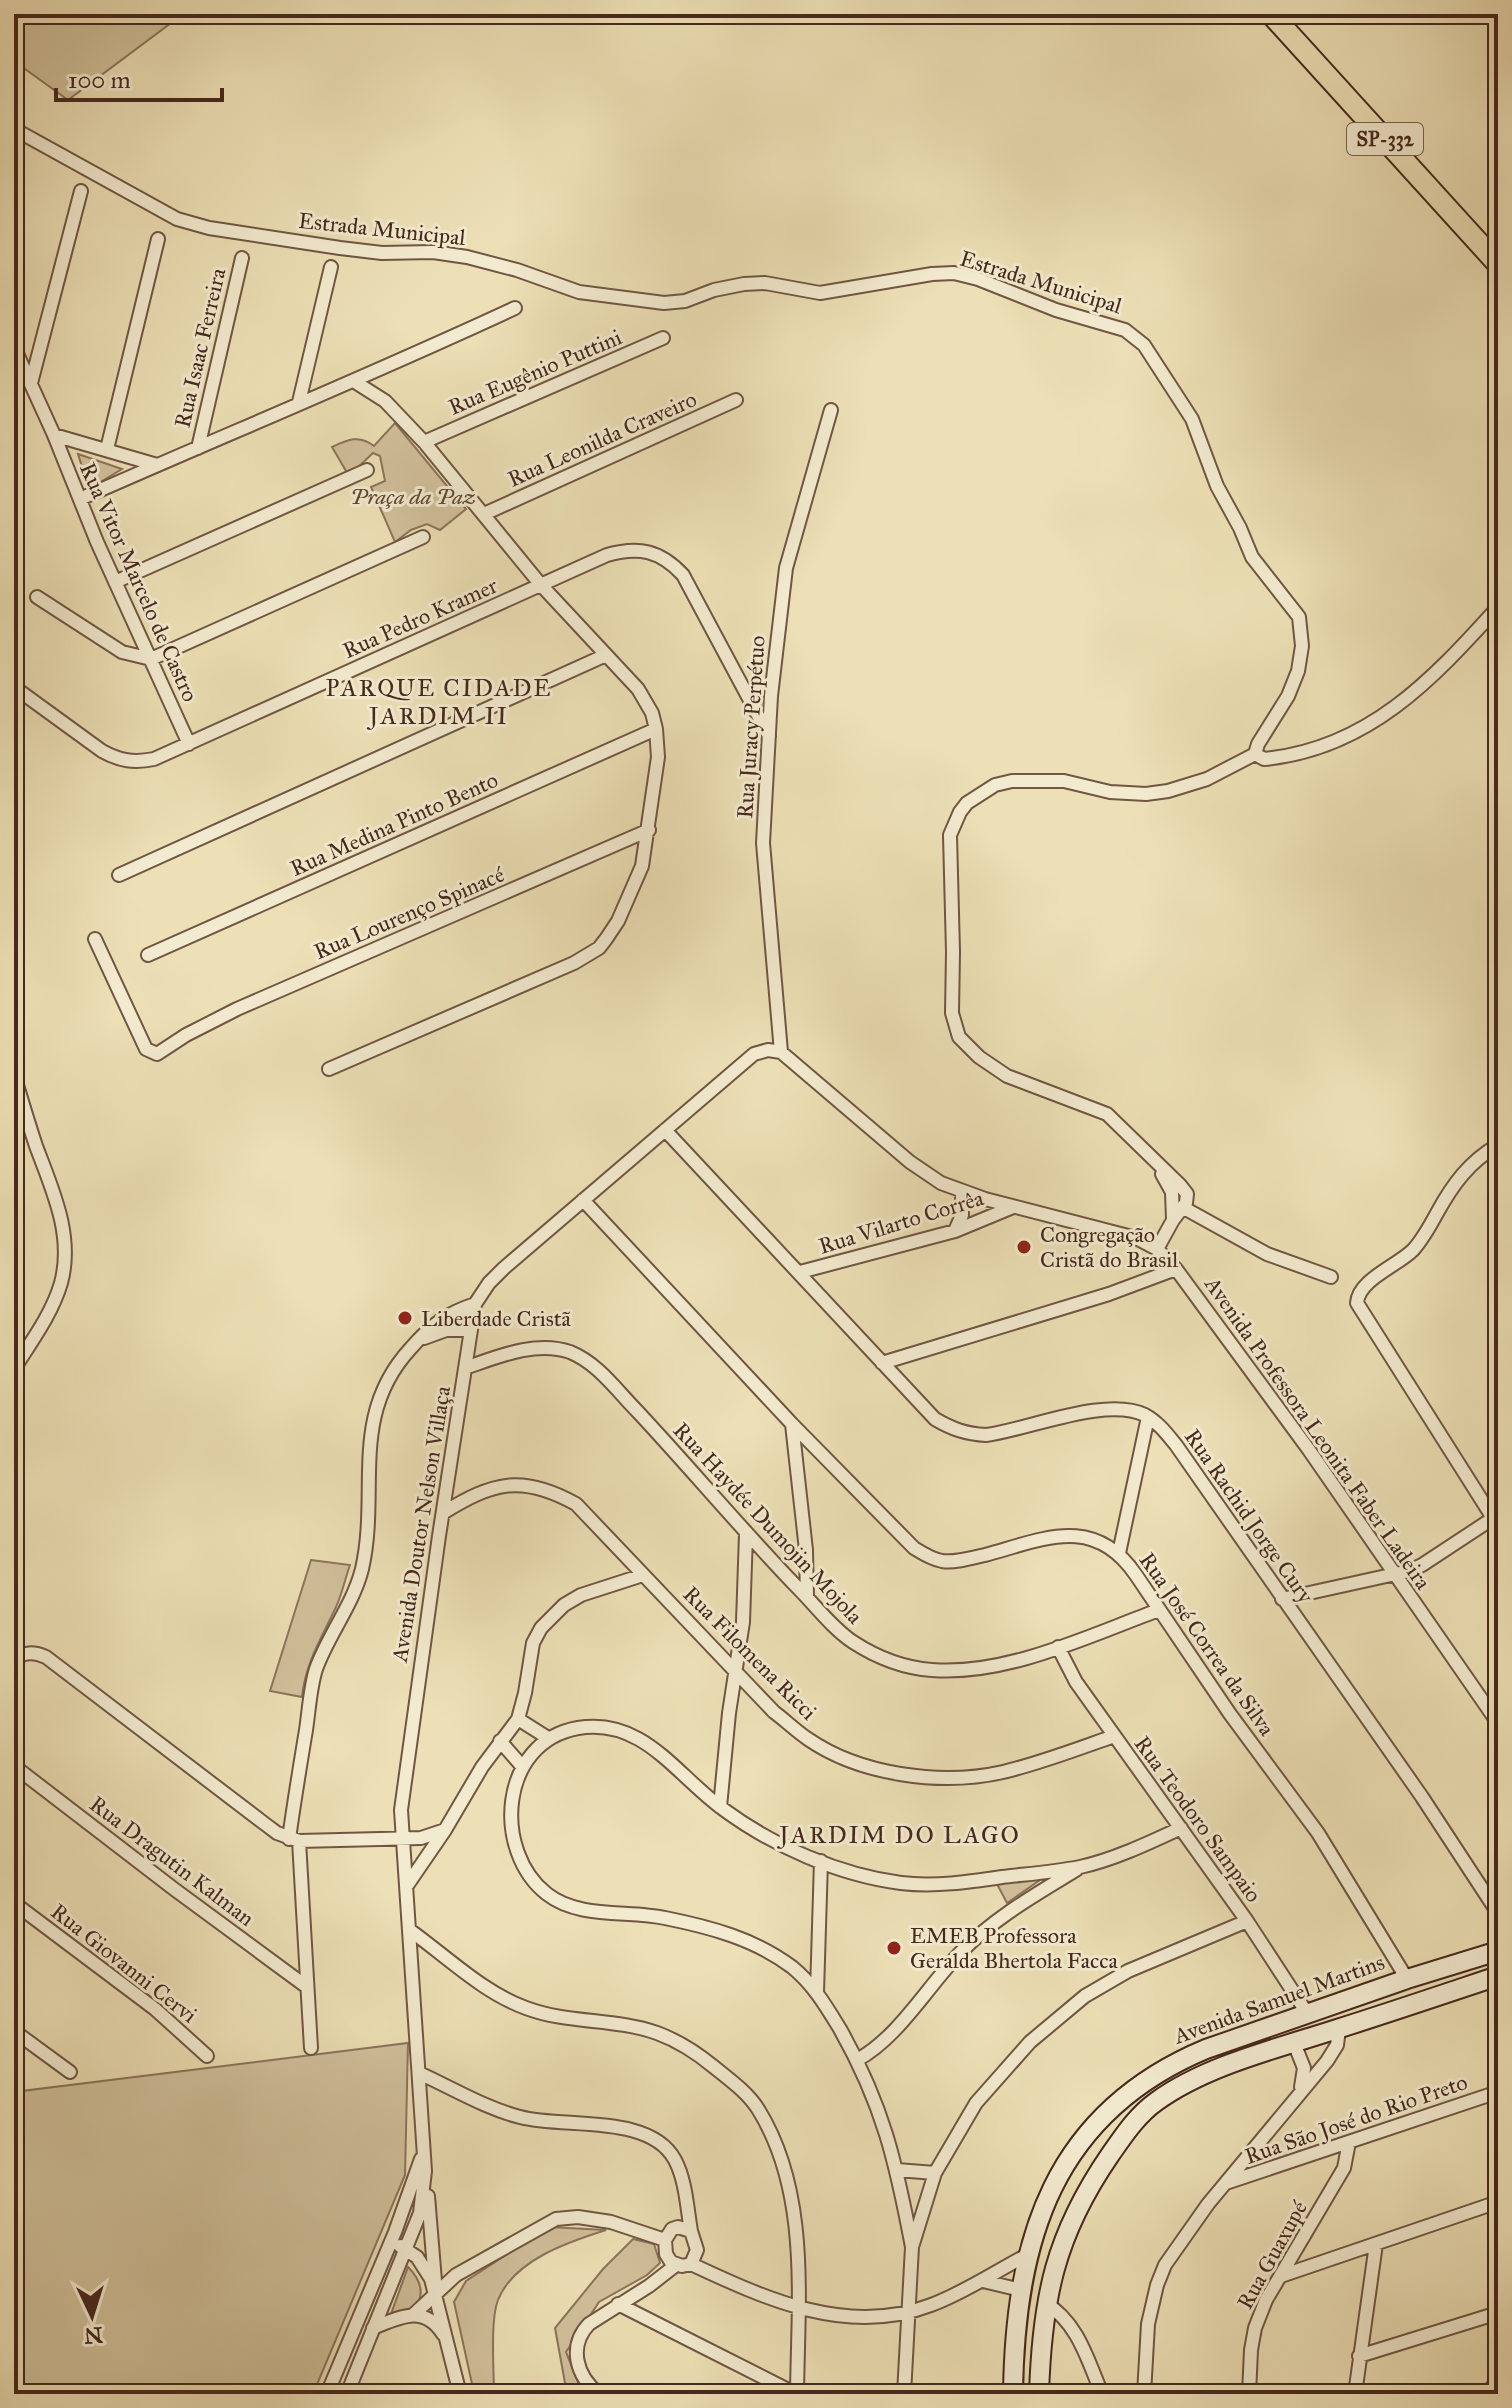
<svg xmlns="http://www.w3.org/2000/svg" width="1512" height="2408" viewBox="0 0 1512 2408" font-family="'IM FELL Great Primer',serif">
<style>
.green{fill:#d1c19c;stroke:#8c745c;stroke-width:2}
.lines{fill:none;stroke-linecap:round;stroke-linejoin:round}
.minor-casing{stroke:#705643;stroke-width:16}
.secondary-casing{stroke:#46281d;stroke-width:22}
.primary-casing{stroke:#46281d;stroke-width:24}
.minor{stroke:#f3ebd0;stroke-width:12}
.secondary{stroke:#f3ebd0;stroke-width:18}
.primary{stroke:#ede0b6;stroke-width:20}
.poi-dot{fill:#8f2418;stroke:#f3ebd0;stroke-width:3}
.labels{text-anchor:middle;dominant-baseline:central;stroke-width:6;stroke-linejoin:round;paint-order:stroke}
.shield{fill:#f3ebd0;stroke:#7a6253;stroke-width:2}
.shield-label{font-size:20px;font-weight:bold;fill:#46281d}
.street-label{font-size:22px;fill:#46281d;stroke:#f3ebd0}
.park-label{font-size:22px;font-style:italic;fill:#624736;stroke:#f3ebd0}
.poi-label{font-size:22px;fill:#46281d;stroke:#f3ebd0;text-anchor:start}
.neighbourhood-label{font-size:24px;letter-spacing:2px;fill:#46281d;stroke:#f3ebd0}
</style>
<rect width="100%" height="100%" fill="#ede0b6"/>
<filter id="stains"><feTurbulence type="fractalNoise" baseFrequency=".0025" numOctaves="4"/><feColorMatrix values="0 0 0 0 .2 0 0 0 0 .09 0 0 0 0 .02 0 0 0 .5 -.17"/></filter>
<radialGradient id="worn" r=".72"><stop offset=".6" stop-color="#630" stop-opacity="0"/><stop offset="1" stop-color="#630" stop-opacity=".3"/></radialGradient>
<!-- green -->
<path class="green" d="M14 14H183L68 100 14 61Z
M395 423 466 509 440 530 427 524 411 530 395 542 371 487 385 481 380 456 373 453 354 471H346L332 447C347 440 359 434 374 446Z
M78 454 122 469 89 489Z
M311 1560 350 1565C345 1579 342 1594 336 1607 322 1637 305 1664 302 1697L270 1691Z
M1043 1878 1007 1903 997 1884Z
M408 2043 405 2175 313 2394H14V2092Z
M549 2227 606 2230C568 2242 514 2260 498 2300 490 2320 494 2371 494 2394H477L472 2384 454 2302 466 2281Z
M633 2239 654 2244 660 2263 647 2275 599 2302 566 2352 583 2394H567L555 2328 603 2269Z
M408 2267C421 2280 426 2294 414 2310L391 2314Z"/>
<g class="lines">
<!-- minor casing -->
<g class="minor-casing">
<path id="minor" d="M14 129 177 219 209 228 340 248 382 253 433 252 467 257 517 270 579 292 664 303 685 301 714 290 744 284 765 283 820 293 932 274 954 273 978 279 1056 310 1125 330 1144 345 1192 419 1217 486 1240 528 1252 557 1299 617 1302 646 1298 671 1288 696 1258 744 1255 754
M14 347 54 435 97 542 189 744
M31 383 81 191
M299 402 331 267
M54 435 157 465
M424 442 663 338
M198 448 242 258
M107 449 158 239
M80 499C225 435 371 375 515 308
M484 514 736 400
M115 582 367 470
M37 597 122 652 151 659 423 537
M14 687 102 751C120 761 134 763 154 759L607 555C638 546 660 550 683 575L769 736
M1255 754 1264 759C1368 749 1432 680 1498 607
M119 875 606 655
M95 939 146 1049 157 1054 186 1035 237 1009 649 830
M148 955 656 729
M781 1052 763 843 771 696 786 568 831 410
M329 1069 574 963 599 948 606 939 618 921 642 866 658 757 656 729 652 713 638 689 541 585 424 442 385 401 355 382
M14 1075C21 1098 28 1122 36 1146 52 1189 74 1235 61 1283 52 1314 31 1342 14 1369
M665 1130 935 1419C952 1429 966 1434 986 1435 1030 1429 1106 1396 1145 1415 1158 1422 1167 1434 1176 1445L1422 1797 1498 1913
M1162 1174 1172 1192 1173 1220
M583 1200 792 1424 914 1548C922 1553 931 1559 942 1561 956 1563 971 1558 985 1555 1044 1539 1094 1514 1136 1575L1230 1714 1318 1833 1407 1979
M1184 1208 1267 1254 1331 1277
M955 1231 962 1215V1192
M1157 1249 1173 1220 1186 1203 1187 1194 1180 1185 1107 1114 1007 1076 979 1057 959 1037 952 1013 953 952 950 835 960 812 967 803 995 785 1012 781H1064L1110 792 1146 794 1168 791 1207 779 1255 754
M800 1272 955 1231 1013 1207
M424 1338 446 1330H470
M882 1363 1109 1294 1176 1269
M465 1368C497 1357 536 1340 570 1352 598 1363 618 1392 638 1412 692 1470 742 1530 797 1587 815 1605 832 1628 853 1642 876 1657 904 1668 932 1670 1007 1676 1090 1635 1159 1610
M792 1424 806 1550 807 1597
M443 1513C493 1482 522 1474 576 1504L774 1712C785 1720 796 1731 808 1739 860 1775 941 1786 1003 1772 1041 1763 1077 1749 1114 1736
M1493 1518 1357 1303C1358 1280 1397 1266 1413 1250 1423 1239 1430 1226 1437 1213 1453 1184 1469 1162 1498 1145
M1119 1553 1148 1417
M1282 1599 1409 1571 1422 1565 1498 1515
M1058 1647 1076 1682 1247 1921 1307 2013
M14 1661C22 1651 35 1652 46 1657L265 1824 277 1833 299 1841 421 1838 445 1830
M518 1719 548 1738
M500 1741 521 1765
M14 1766 174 1889 307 1987
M720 1807 729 1713 743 1622 746 1534
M289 1839C294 1802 300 1766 306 1730 309 1710 310 1688 316 1669 328 1635 353 1605 362 1569 380 1490 348 1416 411 1348 430 1326 447 1313 475 1304
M299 1841 311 2048
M408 1884 445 1830 482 1767 518 1719 525 1693 533 1643 541 1628 564 1605 581 1595 643 1575
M14 1903 155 2009 207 2056
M411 1931C447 1957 484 1993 526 2008 568 2024 615 2018 657 2033 679 2041 697 2053 714 2067 730 2080 747 2092 758 2109 810 2192 798 2300 797 2394
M817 1992 821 1861
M14 2031 70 2072
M1294 2043 1304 2068 1301 2087
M857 2060C898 2038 927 1987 960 1953 994 1918 1035 1895 1076 1870
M419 2073C452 2088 485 2108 520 2117 564 2129 650 2113 675 2160 686 2181 687 2208 691 2231
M897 2170 935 2173
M1226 2183 1498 2092
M428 2196 435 2281
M678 2227 691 2231 697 2250 691 2264 682 2266 671 2262 666 2254 665 2240 672 2229Z
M400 2246 417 2257 431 2279 460 2394
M912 2247C896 2162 883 2105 840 2029 826 2006 813 1984 792 1967 755 1939 710 1927 665 1918 627 1910 579 1919 547 1894 492 1851 499 1742 578 1728 643 1717 676 1775 723 1809 773 1846 839 1875 901 1883 934 1887 969 1882 1002 1877 1028 1874 1055 1872 1080 1867 1113 1860 1151 1842 1181 1828
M691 2264C766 2299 848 2337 931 2305 966 2292 996 2271 1029 2254
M1281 2276 1498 2202
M983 2281 1021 2290
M1045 2303C1078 2322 1088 2361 1102 2394
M618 2304 796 2394
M413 2315 456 2275 556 2219 578 2217 611 2222 665 2240
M373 2328C400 2317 424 2304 443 2334
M1359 2356 1498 2313
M327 2394 395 2232 421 2159
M347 2394 420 2213 425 2171 401 1810 439 1536 475 1304 489 1283 504 1268 754 1054 768 1050 781 1052 910 1162 941 1183 985 1199 1136 1238 1157 1249 1176 1269 1309 1450 1498 1723
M599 2394C576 2376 568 2346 589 2324L649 2286 676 2265
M904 2394 912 2247 935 2173 976 2103 1030 2042 1085 1996 1128 1971 1247 1921
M1144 2394 1148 2324 1157 2285 1165 2265 1208 2204 1327 2061 1337 2045 1339 2029
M1249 2394 1251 2350 1255 2328 1266 2300 1344 2168 1349 2142
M1355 2394 1376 2244
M1485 2394 1498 2382"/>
</g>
<!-- secondary casing -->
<g class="secondary-casing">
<path id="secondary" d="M1013 2394C1015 2239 1053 2113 1206 2049L1407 1979 1498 1951
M1039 2394C1042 2298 1055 2235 1110 2155 1124 2135 1137 2115 1157 2101 1207 2065 1279 2048 1337 2029 1391 2012 1444 1994 1498 1976"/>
</g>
<!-- primary casing -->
<g class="primary-casing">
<path id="primary" d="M1271 14 1498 264"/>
</g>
<!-- minor -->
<use href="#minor" class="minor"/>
<!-- secondary -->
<use href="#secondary" class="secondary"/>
<!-- primary -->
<use href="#primary" class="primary"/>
</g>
<!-- markers -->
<g class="poi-dot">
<circle cx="1024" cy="1247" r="8"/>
<circle cx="405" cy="1318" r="8"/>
<circle cx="894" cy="1948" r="8"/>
</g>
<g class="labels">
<!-- shield labels -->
<rect class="shield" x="1347" y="123" width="76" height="32" rx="6"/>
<g class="shield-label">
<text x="1385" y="139">SP-332</text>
</g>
<!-- street labels -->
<g class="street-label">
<text transform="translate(382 229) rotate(6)">Estrada Municipal</text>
<text transform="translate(1041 282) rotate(17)">Estrada Municipal</text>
<text transform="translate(200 348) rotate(-77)">Rua Isaac Ferreira</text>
<text transform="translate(535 372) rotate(-23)">Rua Eugênio Puttini</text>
<text transform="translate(602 439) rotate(-24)">Rua Leonilda Craveiro</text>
<text transform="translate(139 582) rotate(66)">Rua Vitor Marcelo de Castro</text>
<text transform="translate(420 618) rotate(-24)">Rua Pedro Kramer</text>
<text transform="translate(751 727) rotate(-86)">Rua Juracy Perpétuo</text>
<text transform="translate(394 824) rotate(-24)">Rua Medina Pinto Bento</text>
<text transform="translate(409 913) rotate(-23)">Rua Lourenço Spinacé</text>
<text transform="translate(901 1222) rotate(-17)">Rua Vilarto Corrêa</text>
<text transform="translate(1318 1433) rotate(55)">Avenida Professora Leonita Faber Ladeira</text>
<text transform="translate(1249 1516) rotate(55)">Rua Rachid Jorge Cury</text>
<text transform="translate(768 1523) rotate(47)">Rua Haydée Dumojin Mojola</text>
<text transform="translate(421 1524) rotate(-81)">Avenida Doutor Nelson Villaça</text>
<text transform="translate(1207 1644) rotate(55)">Rua José Correa da Silva</text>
<text transform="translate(750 1653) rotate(45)">Rua Filomena Ricci</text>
<text transform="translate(1198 1819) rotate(54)">Rua Teodoro Sampaio</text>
<text transform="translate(172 1861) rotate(37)">Rua Dragutin Kalman</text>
<text transform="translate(124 1963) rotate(38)">Rua Giovanni Cervi</text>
<text transform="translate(1279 1999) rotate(-20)">Avenida Samuel Martins</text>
<text transform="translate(1356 2119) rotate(-19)">Rua São José do Rio Preto</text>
<text transform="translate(1272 2255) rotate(-61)">Rua Guaxupé</text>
</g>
<!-- park labels -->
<g class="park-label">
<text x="413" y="496">Praça da Paz</text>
</g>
<!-- poi labels -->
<g class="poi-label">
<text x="1040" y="1234">Congregação<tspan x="1040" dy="25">Cristã do Brasil</tspan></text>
<text x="421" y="1318">Liberdade Cristã</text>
<text x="910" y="1935">EMEB Professora<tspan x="910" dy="25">Geralda Bhertola Facca</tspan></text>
</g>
<!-- neighbourhood labels -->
<g class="neighbourhood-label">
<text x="439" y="688">PARQUE CIDADE<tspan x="439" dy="28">JARDIM II</tspan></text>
<text x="900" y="1835">JARDIM DO LAGO</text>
</g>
</g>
<!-- margin -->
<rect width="1512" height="2408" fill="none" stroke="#ede0b6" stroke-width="48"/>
<rect x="16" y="16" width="1480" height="2376" fill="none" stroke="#46281d" stroke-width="4"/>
<rect x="24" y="24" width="1464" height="2360" fill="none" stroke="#46281d" stroke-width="2"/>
<!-- north arrow -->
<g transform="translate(92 2316) rotate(176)" stroke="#f3ebd0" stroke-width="6" paint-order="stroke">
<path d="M0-6L14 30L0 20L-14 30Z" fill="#46281d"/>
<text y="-12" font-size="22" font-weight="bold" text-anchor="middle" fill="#46281d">N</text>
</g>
<!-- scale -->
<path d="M56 88v12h166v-12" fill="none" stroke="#46281d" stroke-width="4"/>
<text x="68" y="88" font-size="24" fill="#46281d" stroke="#f3ebd0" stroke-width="6" paint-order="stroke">100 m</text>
<rect width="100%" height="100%" filter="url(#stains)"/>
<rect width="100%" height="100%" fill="url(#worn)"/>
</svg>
